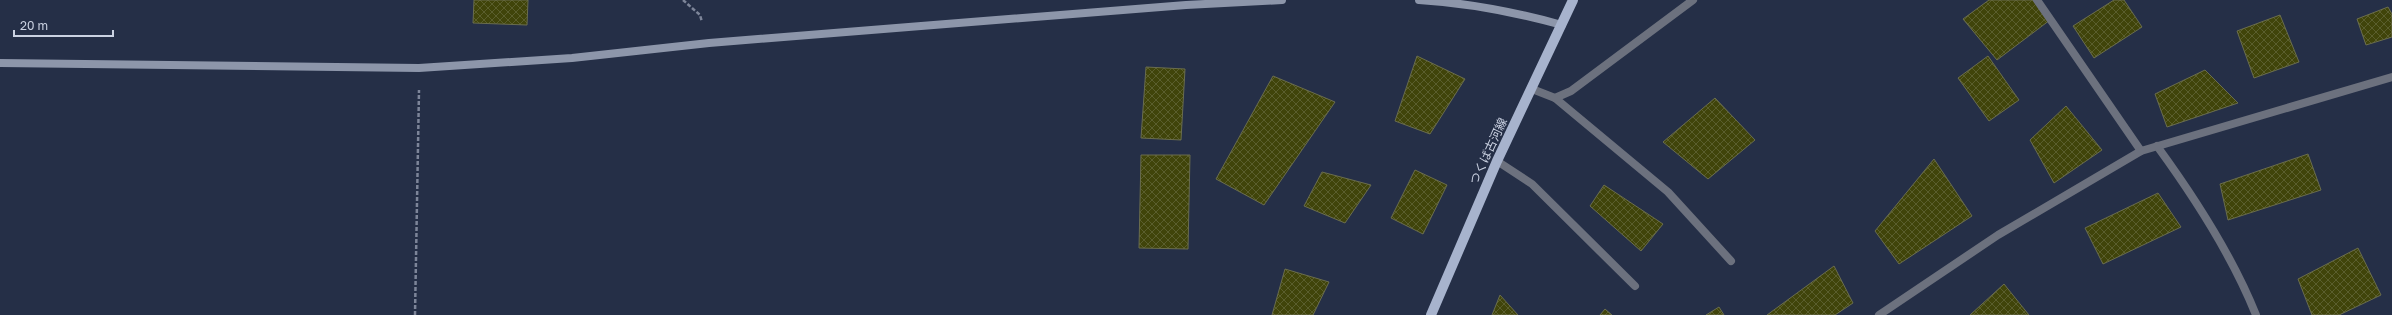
<svg xmlns="http://www.w3.org/2000/svg" width="2392" height="315" viewBox="0 0 2392 315" font-family="'Golos Text','Noto Sans JP',sans-serif">
<style>
.building{fill:url(#building-cross-hatch);stroke:#6a6d4e}
.lines{fill:none;stroke-linecap:round;stroke-linejoin:round}
.path{stroke:#7d8599;stroke-width:2.5;stroke-dasharray:4 2;stroke-linecap:butt}
.lane{stroke:#6c717e;stroke-width:8}
.street{stroke:#6c717e;stroke-width:8}
.secondary{stroke:#8d96aa;stroke-width:8}
.primary{stroke:#a7b3cd;stroke-width:10}
.labels{text-anchor:middle;dominant-baseline:central;stroke-width:3;stroke-linejoin:round;paint-order:stroke}
.street-label{font-size:12px;fill:#cbd2e2;stroke:#252f47}
</style>
<defs>
<pattern id="building-cross-hatch" width="8" height="8" patternUnits="userSpaceOnUse"><rect width="8" height="8" fill="#40440a"/><path d="M0 0l8 8M0 8l8-8" fill="none" stroke="#5a5e2d"/></pattern>
</defs>
<rect width="100%" height="100%" fill="#252f47"/>
<!-- building -->
<path class="building" d="M474 0H528L527 25 473 23Z
M1989 0H2035L2050 20 1997 60 1963 19Z
M2114 0H2124L2142 27 2094 58 2073 26Z
M2388 7 2392 14V37L2366 45 2357 19Z
M2280 15 2299 62 2254 78 2237 31Z
M1417 56 1465 79 1430 134 1395 121Z
M1988 56 2019 100 1989 121 1958 78Z
M1146 67 1185 69 1181 140 1141 138Z
M2205 70 2238 103 2167 127 2155 94Z
M1273 76 1335 102 1264 205 1216 179Z
M1715 98 1755 140 1708 179 1663 142Z
M2066 106 2102 150 2054 183 2030 140Z
M2308 154 2321 190 2228 220 2220 184Z
M1141 155H1190L1188 249 1139 248Z
M1934 159 1972 216 1899 264 1875 231Z
M1415 170 1447 185 1423 234 1391 218Z
M1322 172 1371 185 1345 223 1304 206Z
M1604 185 1663 224 1641 251 1590 206Z
M2158 193 2181 227 2103 264 2085 228Z
M2358 248 2381 295 2339 315H2312L2298 279Z
M1834 266 1853 303 1835 315H1767Z
M1285 269 1329 282 1313 315H1272Z
M2004 284 2029 315H1970Z
M1500 295 1518 315H1492Z
M1719 307 1724 315H1706Z
M1605 309 1612 315H1600Z"/>
<g class="lines">
<!-- path -->
<path class="path" d="M683 0 700 15 702 22
M415 315 419 90"/>
<!-- lane -->
<path class="lane" d="M2037 0 2141 151
M1555 98 1668 192 1731 261
M2157 146C2195 198 2232 255 2256 315
M1497 161 1532 184 1635 286"/>
<!-- street -->
<path class="street" d="M1532 89 1555 98 1571 91 1693 0
M1879 315 1998 235 2141 151 2392 77"/>
<!-- secondary -->
<path class="secondary" d="M1419 0C1468 3 1515 12 1562 25
M0 63 419 68 572 58 709 43 971 22 1186 5 1282 0"/>
<!-- primary -->
<path class="primary" d="M1431 315 1497 161 1573 0"/>
</g>
<g class="labels">
<!-- street labels -->
<g class="street-label">
<text transform="translate(1488 151) rotate(-65)">つくば古河線</text>
</g>
</g>
<!-- scale -->
<path d="M14 30v6h99v-6" fill="none" stroke="#cbd2e2" stroke-width="2"/>
<text x="20" y="30" font-size="12" fill="#cbd2e2" stroke="#252f47" stroke-width="3" paint-order="stroke">20 m</text>
</svg>
